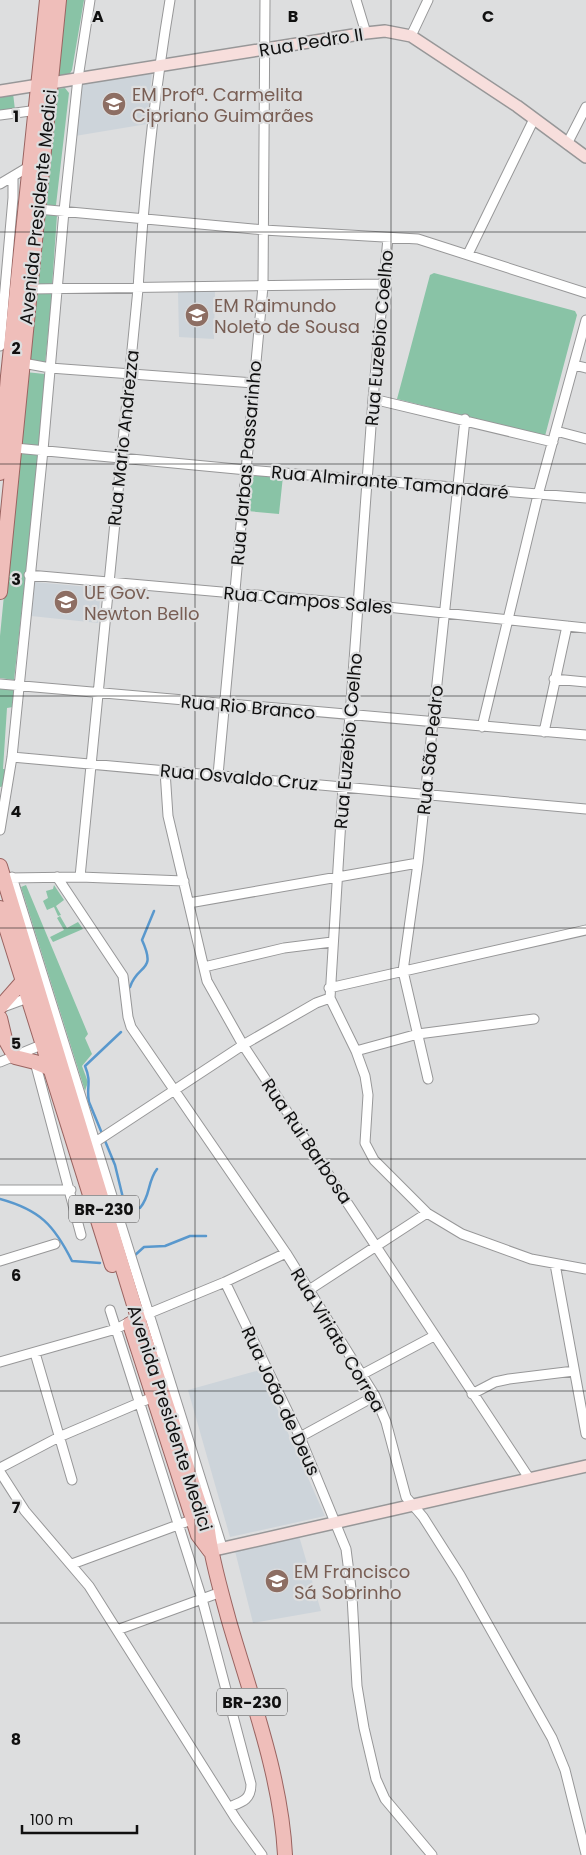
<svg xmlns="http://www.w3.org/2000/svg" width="586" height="1855" viewBox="0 0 586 1855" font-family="Poppins,sans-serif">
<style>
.built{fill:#cdd4da}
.green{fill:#89c3a6}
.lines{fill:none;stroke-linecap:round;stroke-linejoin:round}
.stream{stroke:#5998cd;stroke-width:2.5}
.street-casing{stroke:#979798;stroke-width:11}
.secondary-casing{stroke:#979798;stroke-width:14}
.primary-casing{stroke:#9a6461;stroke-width:16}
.street{stroke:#fff;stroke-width:9}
.secondary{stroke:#f7dedc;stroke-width:11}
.primary{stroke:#efbeba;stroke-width:14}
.grid{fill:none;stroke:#101010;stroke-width:1;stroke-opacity:0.55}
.labels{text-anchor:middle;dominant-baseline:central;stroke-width:4.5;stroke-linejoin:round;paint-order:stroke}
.shield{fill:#dddedf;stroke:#4e4e4e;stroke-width:1}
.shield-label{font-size:16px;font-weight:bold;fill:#101010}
.street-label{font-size:18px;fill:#101010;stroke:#dddedf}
.education-label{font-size:18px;fill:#785e54;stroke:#dddedf;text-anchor:start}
.grid-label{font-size:16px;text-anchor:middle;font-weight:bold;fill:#101010;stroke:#dddedf;stroke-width:4.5;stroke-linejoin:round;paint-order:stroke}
</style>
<rect width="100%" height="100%" fill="#dddedf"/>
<!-- built -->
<path class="built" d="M152 72 147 124 75 136 80 85Z
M215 291 214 339 179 337 178 292Z
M34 582 101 588 98 623 31 616Z
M260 1370 325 1516 230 1537 188 1390Z
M299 1536 321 1611 253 1623 235 1551Z"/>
<!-- green -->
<path class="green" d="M62 0H84L72 70 69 75 58 77Z
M65 88 69 93 56 205 45 206 55 89Z
M13 93 15 110 0 112V95Z
M41 213 57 215 52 286H32Z
M434 273 575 311 577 315 545 436 397 399 430 275Z
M32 292 52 294 45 364 25 362Z
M25 372 45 374 39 447 17 445Z
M18 452 39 454 14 680 0 678V636Z
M251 473 283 476 279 514 247 511Z
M0 688 14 690 13 707 7 708 3 769H6L5 786 0 787Z
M26 885 88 1034 85 1038 92 1054 82 1066 88 1082 85 1091 21 887Z
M54 885 64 900 56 906 61 915 58 916 54 907 47 910 43 901 48 898 46 891 53 889Z
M60 916 67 928 78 922 83 929 53 942 50 937 64 930 57 918Z"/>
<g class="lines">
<!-- stream -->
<path class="stream" d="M130 987C138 963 157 973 142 940L154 911
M121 1032 85 1066C92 1083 86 1087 89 1102L115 1165 123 1198 129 1205 140 1208C151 1195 147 1182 157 1169
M0 1199C40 1210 54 1225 72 1261L100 1263
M134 1256 144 1247 165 1246 190 1236H206"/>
<!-- street casing -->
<g class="street-casing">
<path id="street" d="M356 0 366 33
M411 36 428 0
M0 115 38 110
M567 144 586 107
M0 184 30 166
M38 209 264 230 418 239 586 293
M388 238 373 399 350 716 343 787 330 998 356 1051 365 1076 368 1095 365 1143 374 1160 427 1213 462 1234 531 1259 586 1269
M468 254 534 119
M30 289 384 284
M0 346 13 198V177
M23 363 50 368 254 383
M574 365 586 368
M373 399 553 442
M556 431 586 439
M15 448 247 470 586 498
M29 575 359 604 586 628
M554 679 586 682
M0 684 586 735
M482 727 538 495 586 320
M544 732 567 626
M12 757 586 809
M165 771 168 816 207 981 243 1045 529 1478
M218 775 263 286 265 0
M0 830 12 757 43 450 64 211 78 78 90 0
M12 877 222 1547
M57 877 123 976 128 1017 131 1027 286 1253 375 1396 386 1422 406 1497 423 1517 460 1575 552 1738 565 1770 586 1854
M80 877 138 289C144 192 154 96 170 0
M8 878 80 877 184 881
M189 903 418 863
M204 967 284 948 332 942
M329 988 586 930
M3 1007 33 996
M356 1051 418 1034 534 1019
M0 1062 46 1043
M35 1062 81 1235
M428 1079 403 971 418 863 465 419
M94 1143 243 1045 316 1003 330 998
M0 1190H71
M0 1261 55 1244
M555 1264 586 1434
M225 1282 300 1437 346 1549 352 1596 357 1686 364 1728 376 1779 385 1799 432 1855
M309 1290 427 1213
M110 1310 202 1599 221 1592
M145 1315 225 1282 286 1253
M35 1353 72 1480
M0 1362 116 1329 133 1320
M361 1375 434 1336
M472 1394 495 1382 509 1379 574 1371
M300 1437 375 1396
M0 1468 59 1437 153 1397
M0 1472 25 1511 89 1586 236 1819 262 1855
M72 1564 194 1519
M117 1630 202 1599 251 1784C251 1800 242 1802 229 1807"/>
</g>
<!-- secondary casing -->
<g class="secondary-casing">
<path id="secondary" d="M0 91 366 33 385 31 411 36 517 106 586 157
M210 1551 586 1466"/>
</g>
<!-- primary casing -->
<g class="primary-casing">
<path id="primary" d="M0 473 8 376 47 0
M0 592 59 0
M0 866 138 1318 208 1531C212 1562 221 1591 229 1621 251 1697 281 1776 285 1855
M0 908 112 1265
M0 1007 22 982
M0 1018 5 1039 15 1057 35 1062 49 1068
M130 1324 198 1535 210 1551"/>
</g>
<!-- street -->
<use href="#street" class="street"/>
<!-- secondary -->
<use href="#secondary" class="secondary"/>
<!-- primary -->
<use href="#primary" class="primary"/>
</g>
<!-- grid -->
<path class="grid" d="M195 0V1855M391 0V1855M0 232H586M0 464H586M0 696H586M0 928H586M0 1159H586M0 1391H586M0 1623H586"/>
<!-- icons -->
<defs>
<g id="school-disc" transform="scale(1.25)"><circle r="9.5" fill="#8d6e63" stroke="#dddedf"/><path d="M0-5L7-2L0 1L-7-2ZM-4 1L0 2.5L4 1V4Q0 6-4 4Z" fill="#fff"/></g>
</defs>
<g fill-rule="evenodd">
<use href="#school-disc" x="114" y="104"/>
<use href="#school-disc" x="197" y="315"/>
<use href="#school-disc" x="66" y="602"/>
<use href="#school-disc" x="277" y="1581"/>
</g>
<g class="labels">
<!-- shield labels -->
<g class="shield">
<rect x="69" y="1195.5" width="70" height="27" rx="4"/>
<rect x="217" y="1688.5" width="70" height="27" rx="4"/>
</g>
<g class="shield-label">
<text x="104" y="1209">BR-230</text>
<text x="252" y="1702">BR-230</text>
</g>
<!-- street labels -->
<g class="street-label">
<text transform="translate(311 42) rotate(-9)">Rua Pedro II</text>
<text transform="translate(38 207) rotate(-84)">Avenida Presidente Medici</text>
<text transform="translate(379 338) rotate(-85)">Rua Euzebio Coelho</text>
<text transform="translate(123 438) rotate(-84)">Rua Mario Andrezza</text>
<text transform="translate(246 463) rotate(-85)">Rua Jarbas Passarinho</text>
<text transform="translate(390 482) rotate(5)">Rua Almirante Tamandaré</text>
<text transform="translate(308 600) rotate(5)">Rua Campos Sales</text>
<text transform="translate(248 707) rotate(5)">Rua Rio Branco</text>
<text transform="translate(348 741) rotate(-85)">Rua Euzebio Coelho</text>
<text transform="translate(430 750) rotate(-84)">Rua São Pedro</text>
<text transform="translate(239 777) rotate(5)">Rua Osvaldo Cruz</text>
<text transform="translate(307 1141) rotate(56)">Rua Rui Barbosa</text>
<text transform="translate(338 1340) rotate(59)">Rua Viriato Correa</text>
<text transform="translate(281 1401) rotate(65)">Rua João de Deus</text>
<text transform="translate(170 1418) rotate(72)">Avenida Presidente Medici</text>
</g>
<!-- education labels -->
<g class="education-label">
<text x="132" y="94">EM Profª. Carmelita<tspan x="132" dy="21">Cipriano Guimarães</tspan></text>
<text x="214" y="305">EM Raimundo<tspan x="214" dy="21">Noleto de Sousa</tspan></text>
<text x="84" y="592">UE Gov.<tspan x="84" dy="21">Newton Bello</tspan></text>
<text x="294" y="1571">EM Francisco<tspan x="294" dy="21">Sá Sobrinho</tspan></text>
</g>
</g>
<g class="grid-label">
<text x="98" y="22">A</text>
<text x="293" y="22">B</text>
<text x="488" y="22">C</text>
<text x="16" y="122">1</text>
<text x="16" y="354">2</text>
<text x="16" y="585">3</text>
<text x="16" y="817">4</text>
<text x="16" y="1049">5</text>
<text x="16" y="1281">6</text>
<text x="16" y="1513">7</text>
<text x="16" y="1745">8</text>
</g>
<!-- scale -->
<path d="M22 1825v8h115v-8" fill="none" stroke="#101010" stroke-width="2.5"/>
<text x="30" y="1825" font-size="15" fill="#101010" stroke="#dddedf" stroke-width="4" paint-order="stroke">100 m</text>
</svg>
